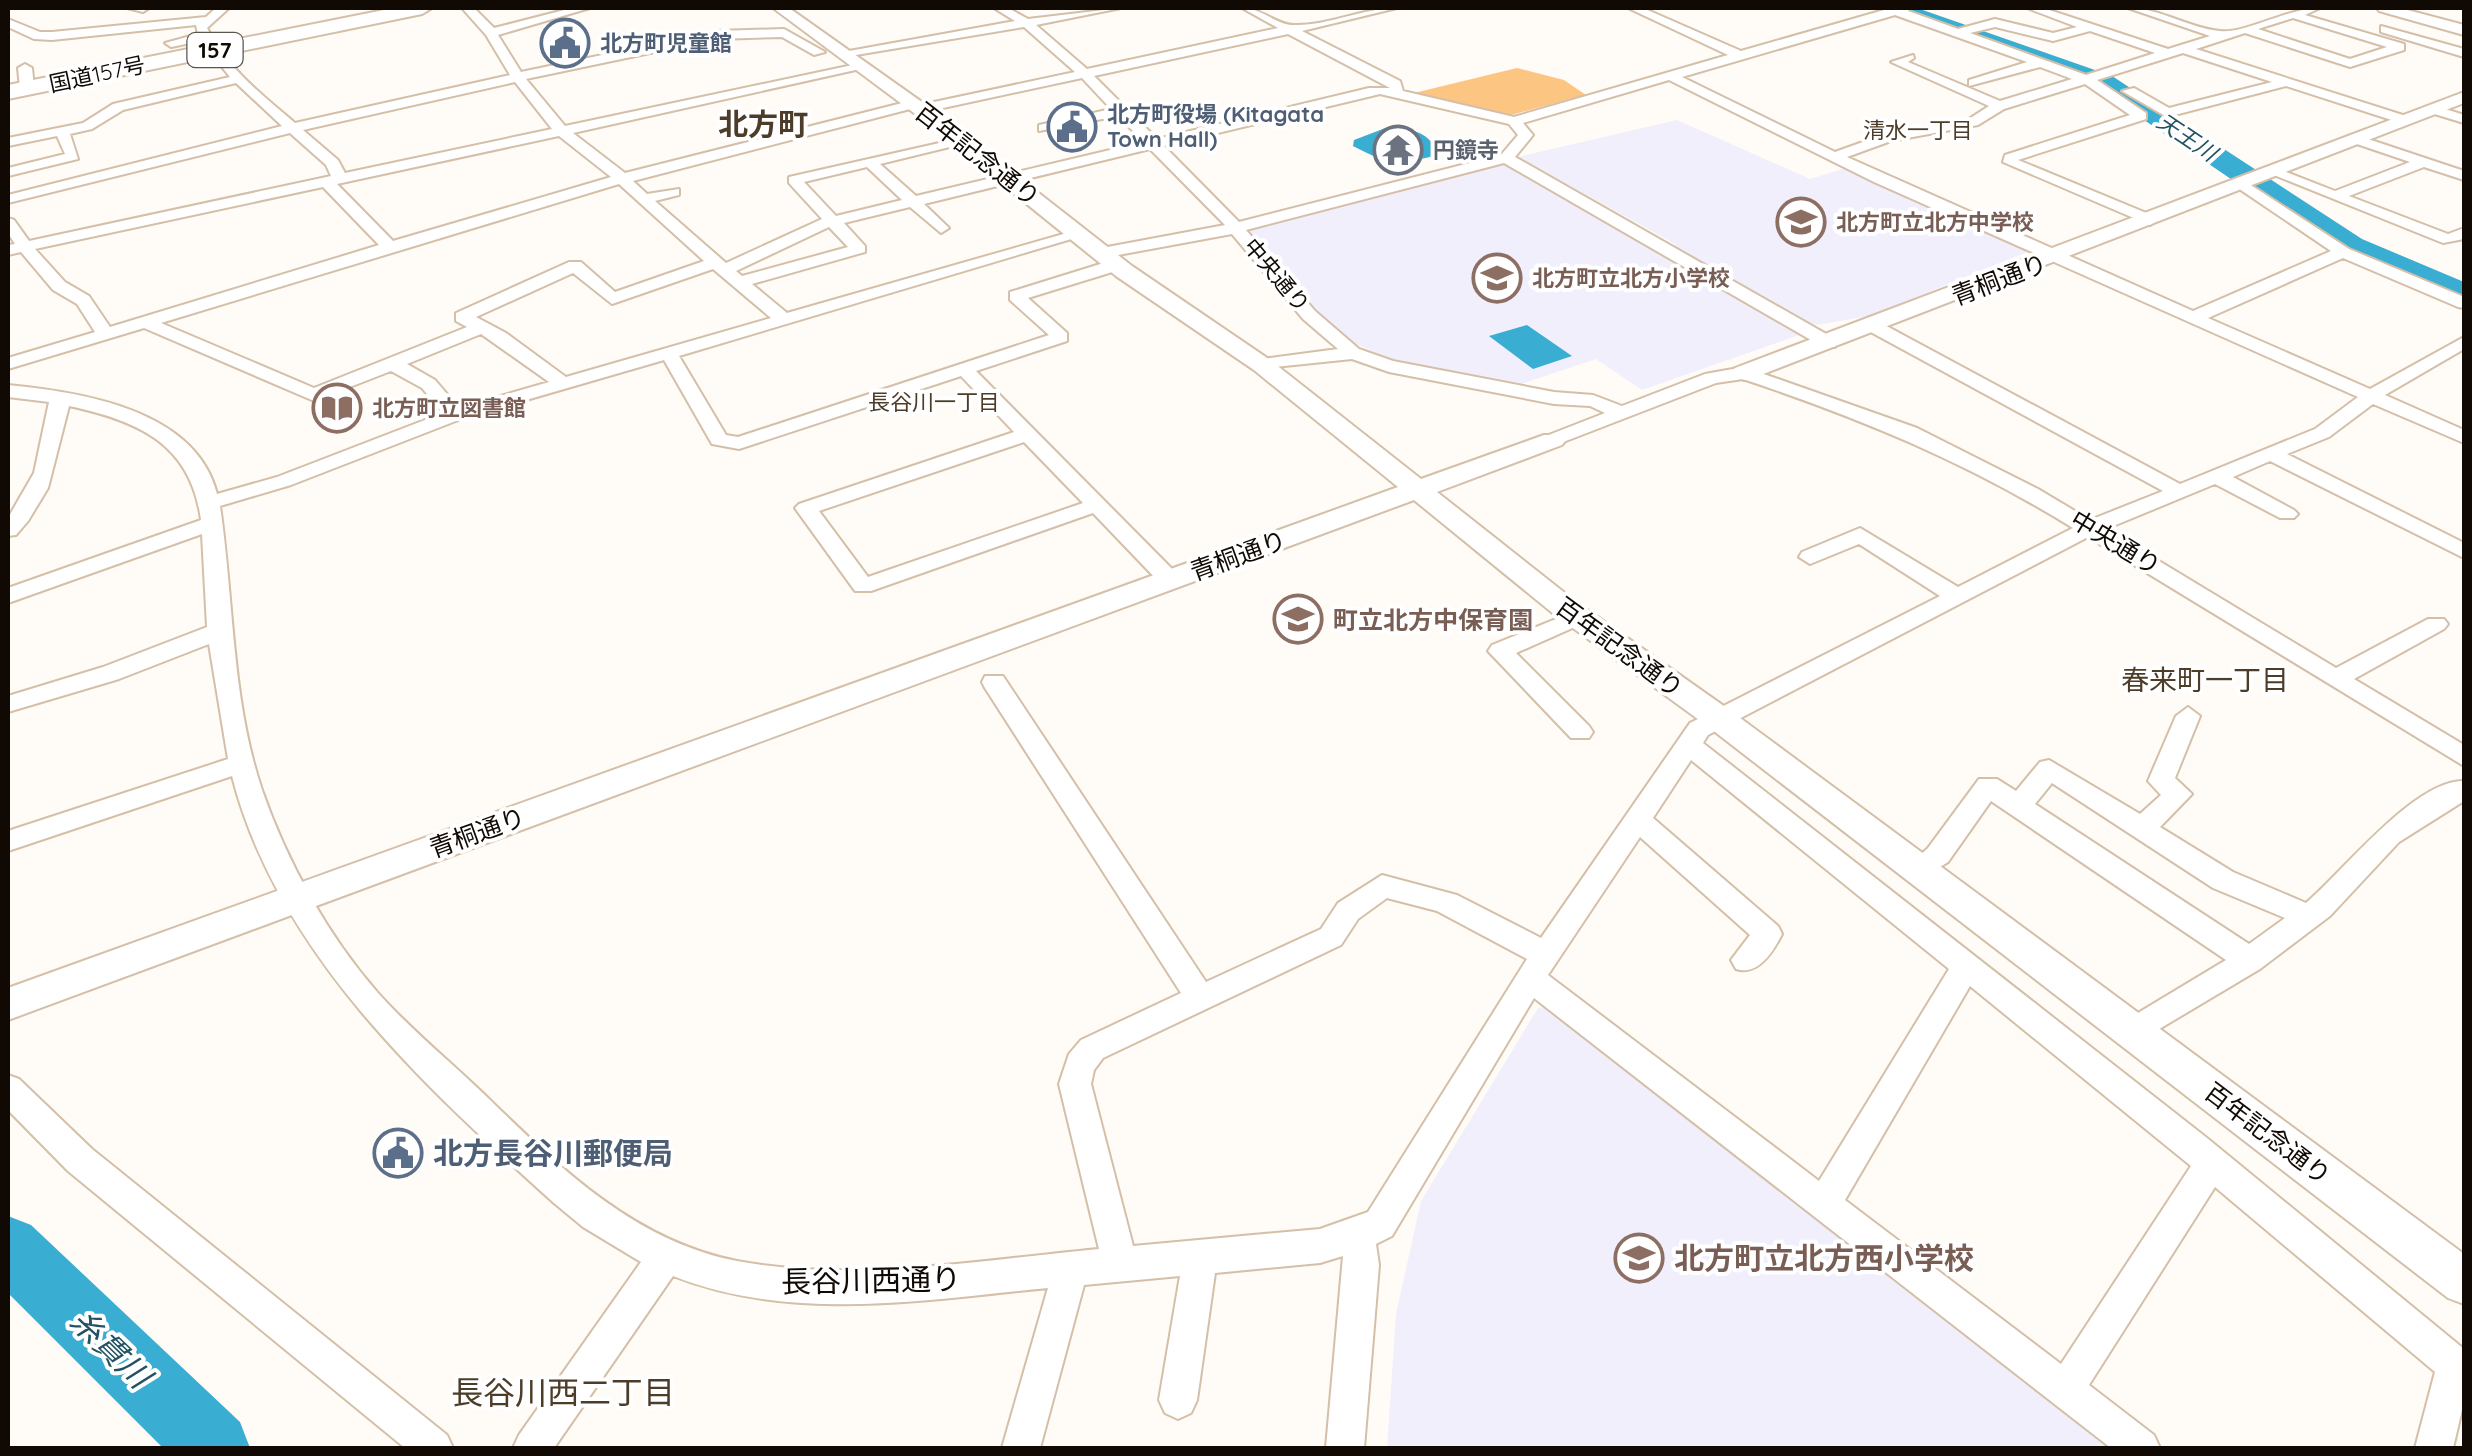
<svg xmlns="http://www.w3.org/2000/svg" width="2472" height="1456" viewBox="0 0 2472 1456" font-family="Quicksand,'Noto Sans JP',sans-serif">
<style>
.education{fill:#f2effd}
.green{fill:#fcc582}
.water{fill:#3aadd3}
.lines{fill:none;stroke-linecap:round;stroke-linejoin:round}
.river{fill:#3aadd3;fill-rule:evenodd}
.minor-casing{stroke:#d4bfa8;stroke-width:4}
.tertiary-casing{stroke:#d4bfa8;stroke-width:4}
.trunk-casing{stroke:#d4bfa8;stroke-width:4}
.minor{fill:#fff;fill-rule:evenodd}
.tertiary{fill:#fff;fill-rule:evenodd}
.trunk{fill:#fff;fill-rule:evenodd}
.labels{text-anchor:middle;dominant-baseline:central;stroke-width:8;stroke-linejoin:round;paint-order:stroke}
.far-service-label{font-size:22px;font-weight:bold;fill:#4e5e75;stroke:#fff;text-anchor:start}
.shield{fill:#fff;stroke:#58544f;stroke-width:2.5}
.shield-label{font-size:22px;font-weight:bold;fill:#110a04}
.far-street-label{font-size:22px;fill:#110a04;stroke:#fff}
.far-neighbourhood-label{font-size:22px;fill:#4c3c28;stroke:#fff}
.far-water-label{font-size:22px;font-style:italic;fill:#235263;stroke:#fff}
.far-worship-label{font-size:22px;font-weight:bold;fill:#5b616d;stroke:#fff;text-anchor:start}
.far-education-label{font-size:22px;font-weight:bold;fill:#785e54;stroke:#fff;text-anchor:start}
.street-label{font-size:25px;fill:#110a04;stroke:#fff}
.education-label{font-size:25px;font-weight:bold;fill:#785e54;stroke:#fff;text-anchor:start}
.neighbourhood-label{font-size:28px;fill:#4c3c28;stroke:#fff}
.far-district-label{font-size:30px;font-weight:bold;fill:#4c3c28;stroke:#fff}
.near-service-label{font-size:30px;font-weight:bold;fill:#4e5e75;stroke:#fff;text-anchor:start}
.near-education-label{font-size:30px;font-weight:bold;fill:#785e54;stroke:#fff;text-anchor:start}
.near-street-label{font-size:30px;fill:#110a04;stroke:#fff}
.near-water-label{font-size:32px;font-style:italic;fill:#235263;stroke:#fff}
.near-neighbourhood-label{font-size:32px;fill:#4c3c28;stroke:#fff}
</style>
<rect width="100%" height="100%" fill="#fffbf6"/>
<!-- education -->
<path class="education" d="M1677 120 1810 179 1849 167 2030 251 1869 316 1817 325 1798 319 1675 249V244L1518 157Z
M1501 162 1508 163 1802 334 1642 390 1596 359 1521 384 1399 362 1356 344 1328 322 1248 234 1252 228Z
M1550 1006 2113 1448H1387L1396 1314 1421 1201 1538 1008Z"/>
<!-- green -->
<path class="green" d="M1517 68 1564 80 1586 95 1507 116 1414 93Z"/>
<!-- water -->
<path class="water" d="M1388 127C1409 128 1428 131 1437 151L1433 156C1396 166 1387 164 1353 146L1354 140Z
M1527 325 1572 356 1533 369 1489 336Z"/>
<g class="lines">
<!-- river -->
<path class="river" d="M1886 8H1917L2112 76 2362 239 2464 282V303L2340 253 2094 86 1889 13Z
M8 1216 31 1225 240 1422 250 1448H163L8 1293Z"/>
<!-- minor casing -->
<g class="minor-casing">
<path id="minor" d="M127 8H149L143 12Z
M216 8H229L207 28C226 67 262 95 295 123L510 75 486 35 462 8H474L494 28 572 8H590L498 35 521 72 717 31 784 29 825 52 814 55 782 37 717 39 526 79 565 126 862 63 869 67 573 133 625 173 914 100 920 105 1075 72 1024 27 844 57 838 53 1015 21 994 8H1008L1028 19 1121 8 1036 25 1087 69 1278 28 1242 8C1262 8 1276 25 1294 25 1328 26 1362 8 1397 8L1302 31 1400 81 1403 91 1514 117 1728 55 1628 8H1643L1741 51 1884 10 1882 8H1911L1908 11 1958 29 1995 19 2053 33 2077 27 2027 8H2043L2168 49 2210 36 2128 8C2161 8 2188 28 2220 31 2245 34 2288 8 2320 8L2305 15 2404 44V50L2350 67 2245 33 2196 49 2409 117 2411 120 2404 124 2286 86 2167 117 2122 91 2134 88 2169 108 2272 82 2183 53 2097 80 2146 113V119L2018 160 2156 217 2158 220 2150 225 2003 162 2005 155 2130 115 2085 84 2004 109 1978 125 1891 141 1847 157 2193 311 2331 251 2235 186V180L2240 178 2349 249 2464 297V308L2458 307 2343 258 2208 318 2370 389 2464 337V349L2385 395 2464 430V443L2373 404 2329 437 2287 454 2464 543V558L2270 461 2233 477 2294 510 2298 514 2294 518H2280L2215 484 2106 529 2336 668 2428 619H2444L2448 624 2444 629 2354 679 2464 745V766L2088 537 1708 735 1703 743 2207 1138 2464 1349V1401L2453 1448H2415L2435 1372 2215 1187 2089 1385 2154 1435 2160 1448H2111L1534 998 1392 1236 1376 1244 1379 1265 1364 1448H1326L1343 1256 1320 1263 1215 1273 1197 1400 1191 1413 1178 1419 1165 1413 1159 1400 1180 1276 1084 1285 1040 1448H1002L1048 1288C924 1300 792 1323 673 1276L554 1448H513L519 1435 641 1262 583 1227 554 1203C424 1086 277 952 232 776L8 851V831L228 759 209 644 119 679 8 712V696L103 667 207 627 202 534 8 603V588L201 520C191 444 139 421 69 406L48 488 28 521 16 535 8 536V518L34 473 49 402 8 397V385C80 392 196 409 217 494L277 477 443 413 422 388 391 371 314 401 144 328 8 369V358L95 332 77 304 53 290 21 252 8 255V245L15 244 8 233V218L14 220 29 241 331 176 326 165 290 133 8 203V195L282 126 236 83 123 110 92 129 70 134 78 159 8 176V168L65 154 57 136 8 146V138L83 123 113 104 230 77 201 41 171 47 165 43 198 34 196 25 52 40 34 39 8 27V19L40 32H52L206 17ZM1895 15 2027 62 1969 80V86L2040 67 2072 79 2000 101 1908 62 1914 58 1913 55 1891 62 1989 106 1969 119 1888 133 1835 152 1682 77ZM2293 18 2387 47 2350 59 2258 29ZM1995 27 2053 41 2090 31 2155 53 2086 75 1970 33ZM1288 34 1390 88H1369L1157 139 1094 76ZM1082 78 1111 109 1039 125V131L1118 116 1144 142 916 196 880 164 966 143V137L789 177V183L822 219 726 263 655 201 679 195V189L647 194 633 181 914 108 920 113ZM1669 80 1874 182 2358 397 2315 429 2180 484 1879 322H1867V330L2163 491 2090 520 2038 489 1917 428 1744 367 1705 374 1622 406 1593 395 1554 392 1393 361 1359 349 1315 311 1246 230 1504 163 1823 347H1835V339L1515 157 1533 135 1523 123ZM515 82 552 129 345 173 338 160 303 130ZM1380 94 1509 124 1518 135 1501 155 1239 222 1164 146ZM559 136 611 177 393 241 337 184ZM1150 149 1225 225 1102 248 1094 253 1102 258 1232 234 1303 319 1338 349 1262 359 1255 361V369L1352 359 1389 372 1554 404 1590 406 1605 413 1546 436 1543 440 1553 446 1716 383 1743 379C1862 419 1966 462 2073 528L1958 587 1860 528 1802 552 1799 557 1810 564 1859 544 1940 596 1690 723 1541 938 1457 895 1382 875 1338 903 1321 929 1206 982 1003 676H985L982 682 985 688 1181 993 1081 1040 1069 1054 1059 1084 1099 1249C980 1260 855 1283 737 1261 635 1241 561 1169 488 1098 452 1063 412 1031 378 993 328 936 287 862 262 790 231 698 234 601 220 506L291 485 461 419 664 360 712 444 739 449 961 376 1014 432 799 504 795 508 855 591H871L1093 513 1162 585H1178L1181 580 1178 575 976 371 1067 341V333L1028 298 1122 269V261H1110L1010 292V300L1049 335 738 437 726 435 679 356 1088 234 1074 231 787 313 752 284 865 252V246L844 223 910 207 941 233 949 228 924 204ZM867 167 902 200 836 216 804 182ZM619 184 704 261 615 292 581 262H569L456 313V321L467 327 314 388 161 323ZM323 187 379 245 110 327 89 296 65 282 35 249ZM829 227 848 247 742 276 736 271ZM713 269 771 318 566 377 506 333 476 317 573 273 612 304ZM481 334 549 382 459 408 435 380 407 364ZM1024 442 1083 503 868 577 819 511ZM1691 760 1949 969 1819 1181 1548 975 1640 837 1750 935 1731 960 1736 969C1758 976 1773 952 1782 934L1778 926 1653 818ZM1387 898 1437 911 1527 959 1368 1212 1320 1229 1133 1246 1091 1084 1094 1070 1103 1058 1341 945 1358 919ZM1970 986 2191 1166 2061 1364 1845 1200Z
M2381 26 2464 49V57L2381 32Z
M25 64 32 68 34 88 27 92 20 88 18 68Z
M2433 105 2464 115V123L2428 112V106Z
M2356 135 2464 171V180L2424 167 2349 196 2448 234 2464 228V239L2443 243 2264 171 2276 168 2335 191 2410 162 2351 142V136Z
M1578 610 1589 617 1586 622 1516 653 1589 726 1593 732 1589 738H1571L1488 651 1492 645Z
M2188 707 2200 716 2175 778 2192 794 2160 827 2233 872 2306 903C2343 872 2414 780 2464 781V801L2399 842 2330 916 2260 969 2134 1044 2123 1040 2119 1031 2123 1022 2226 960 1991 801 1948 862 1919 880 1909 877 1905 869 1928 848 1979 779H1997L2016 791 2040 762 2049 760 2140 814 2161 795 2148 781 2176 716ZM2052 783 2213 888 2285 918 2249 944 2035 804Z
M8 1075 19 1079 92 1149 447 1435 453 1448H405L68 1171 8 1110Z"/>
</g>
<!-- tertiary casing -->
<g class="tertiary-casing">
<path id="tertiary" d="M773 8H789L926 105 1132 266 1270 360 1421 479 1544 435H1562L1566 440 1562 445 1437 492 1575 601 1728 709 2464 1254V1304L2448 1298 1706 725 1555 615 1414 500 8 1020V988L1398 487 1254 370 1116 276 914 113Z
M2377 8H2400L2464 25V35L2379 11Z
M2464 92V103L1753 378 1744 380 1732 373 1735 368Z"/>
</g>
<!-- trunk casing -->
<g class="trunk-casing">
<path id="trunk" d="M394 8H432L422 14 8 99V85Z"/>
</g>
<!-- minor -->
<use href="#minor" class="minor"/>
<!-- tertiary -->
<use href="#tertiary" class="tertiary"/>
<!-- trunk -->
<use href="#trunk" class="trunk"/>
</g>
<!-- icons -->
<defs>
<g id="civic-ring" transform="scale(2.5)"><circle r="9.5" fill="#fff" stroke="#5c6f8a" stroke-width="1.5"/><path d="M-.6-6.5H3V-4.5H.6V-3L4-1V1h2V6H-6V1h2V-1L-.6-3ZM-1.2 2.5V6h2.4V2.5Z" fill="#5c6f8a"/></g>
<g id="temple-ring" transform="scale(2.5)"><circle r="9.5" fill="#fff" stroke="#6b7280" stroke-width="1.5"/><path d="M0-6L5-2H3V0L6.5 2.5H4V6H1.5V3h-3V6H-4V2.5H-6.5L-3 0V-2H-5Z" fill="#6b7280"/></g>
<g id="school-ring" transform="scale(2.5)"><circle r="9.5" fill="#fff" stroke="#8d6e63" stroke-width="1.5"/><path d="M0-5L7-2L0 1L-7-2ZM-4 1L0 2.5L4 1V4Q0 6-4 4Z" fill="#8d6e63"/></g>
<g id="library-ring" transform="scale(2.5)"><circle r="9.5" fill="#fff" stroke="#8d6e63" stroke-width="1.5"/><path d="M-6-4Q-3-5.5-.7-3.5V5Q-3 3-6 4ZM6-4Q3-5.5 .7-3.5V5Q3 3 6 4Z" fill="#8d6e63"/></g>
</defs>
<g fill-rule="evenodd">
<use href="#civic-ring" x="565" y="43"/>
<use href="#civic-ring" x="1072" y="127"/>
<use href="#temple-ring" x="1398" y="150"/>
<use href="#school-ring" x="1801" y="222"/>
<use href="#school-ring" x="1497" y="278"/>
<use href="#library-ring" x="337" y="408"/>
<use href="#school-ring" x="1298" y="619"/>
<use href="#civic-ring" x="398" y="1153"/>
<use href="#school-ring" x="1639" y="1258"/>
</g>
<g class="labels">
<!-- far-service labels -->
<g class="far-service-label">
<text x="600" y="43">北方町児童館</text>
<text x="1107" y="114">北方町役場 (Kitagata<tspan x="1107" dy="25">Town Hall)</tspan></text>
</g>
<!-- shield labels -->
<rect class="shield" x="187.5" y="33" width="55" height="34" rx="8"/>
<g class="shield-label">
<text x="215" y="50">157</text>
</g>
<!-- far-street labels -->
<g class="far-street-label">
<text transform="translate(97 74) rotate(-12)">国道157号</text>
<text transform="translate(1277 275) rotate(50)">中央通り</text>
</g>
<!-- far-neighbourhood labels -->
<g class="far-neighbourhood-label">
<text x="1918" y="130">清水一丁目</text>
<text x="934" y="402">長谷川一丁目</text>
</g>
<!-- far-water labels -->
<g class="far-water-label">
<text transform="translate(2187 137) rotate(34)">天王川</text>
</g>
<!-- far-worship labels -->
<g class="far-worship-label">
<text x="1433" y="150">円鏡寺</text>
</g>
<!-- far-education labels -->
<g class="far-education-label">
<text x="1836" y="222">北方町立北方中学校</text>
<text x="1532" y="278">北方町立北方小学校</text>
<text x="372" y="408">北方町立図書館</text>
</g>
<!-- street labels -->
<g class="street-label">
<text transform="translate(978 154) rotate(38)">百年記念通り</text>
<text transform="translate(1999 279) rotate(-21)">青桐通り</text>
<text transform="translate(2116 542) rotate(31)">中央通り</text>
<text transform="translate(1238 555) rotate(-20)">青桐通り</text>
<text transform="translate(1620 647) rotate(36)">百年記念通り</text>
<text transform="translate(477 832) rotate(-20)">青桐通り</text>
<text transform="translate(2268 1133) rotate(37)">百年記念通り</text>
</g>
<!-- education labels -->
<g class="education-label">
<text x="1333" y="619">町立北方中保育園</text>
</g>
<!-- neighbourhood labels -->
<g class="neighbourhood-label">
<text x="2205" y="679">春来町一丁目</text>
</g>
<!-- far-district labels -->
<g class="far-district-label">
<text x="763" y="124">北方町</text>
</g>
<!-- near-service labels -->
<g class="near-service-label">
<text x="433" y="1153">北方長谷川郵便局</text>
</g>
<!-- near-education labels -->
<g class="near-education-label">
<text x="1674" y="1258">北方町立北方西小学校</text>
</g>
<!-- near-street labels -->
<g class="near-street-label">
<text transform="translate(871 1280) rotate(-1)">長谷川西通り</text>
</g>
<!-- near-water labels -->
<g class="near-water-label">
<text transform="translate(111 1348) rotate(44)">糸貫川</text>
</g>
<!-- near-neighbourhood labels -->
<g class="near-neighbourhood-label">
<text x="563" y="1392">長谷川西二丁目</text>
</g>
</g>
<!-- border -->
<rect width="2472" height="1456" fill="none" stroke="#110a04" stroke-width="20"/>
</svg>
